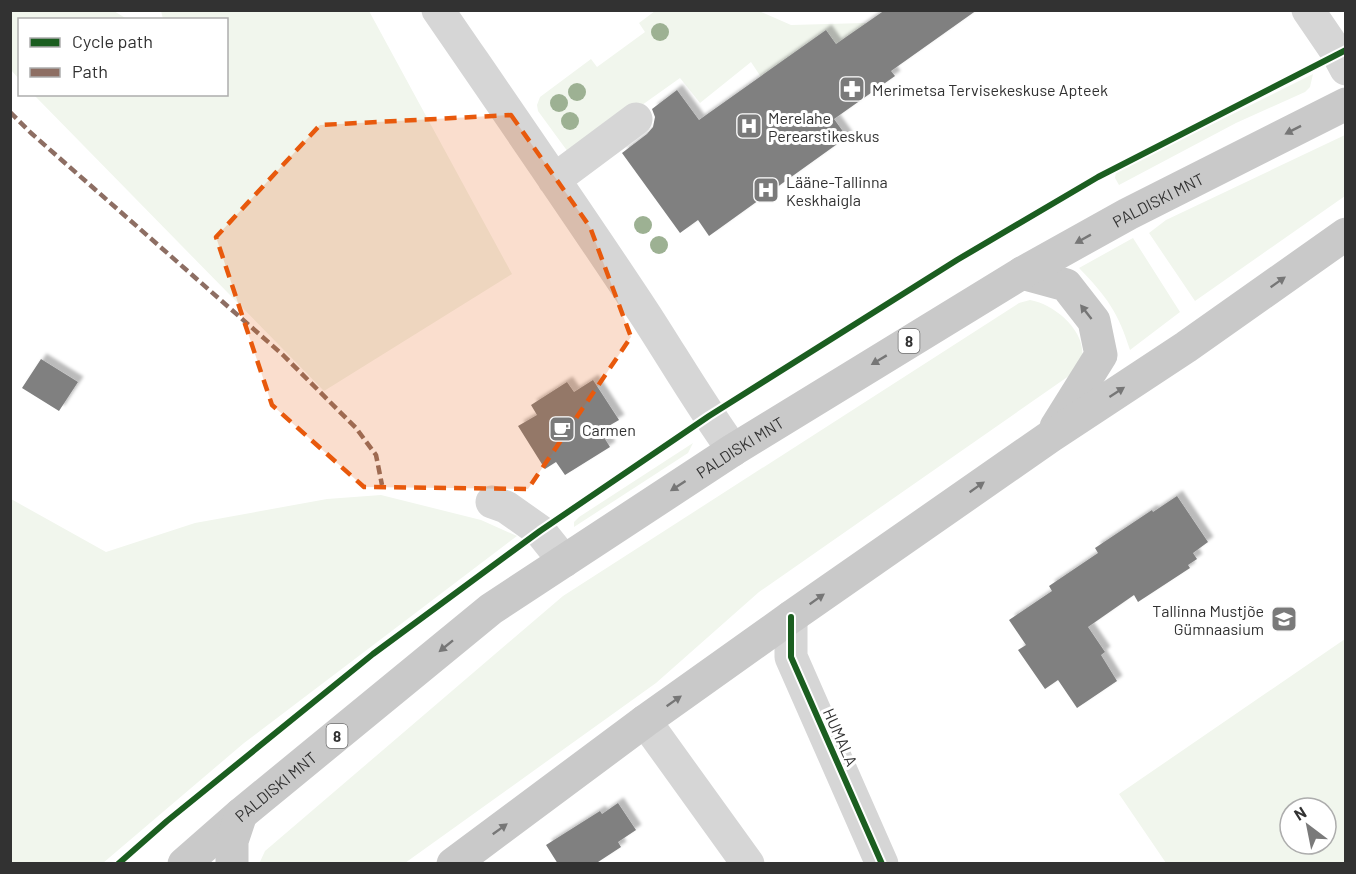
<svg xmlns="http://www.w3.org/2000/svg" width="1356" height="874" viewBox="0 0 1356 874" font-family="Barlow,sans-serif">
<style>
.green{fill:#f1f6ed;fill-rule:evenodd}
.building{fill:#808080;filter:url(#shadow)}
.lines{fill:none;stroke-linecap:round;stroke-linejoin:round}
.minor{stroke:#d6d6d6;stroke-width:33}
.major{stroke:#c9c9c9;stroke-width:33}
.quiet{stroke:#8d6e63;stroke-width:4.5;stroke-dasharray:9 4.5;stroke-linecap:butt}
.cycleway-casing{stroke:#fff;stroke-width:10}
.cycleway{stroke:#1b5e20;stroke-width:6}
.tree{fill:#9db193}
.oneway{fill:#767676}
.marked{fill:#e8590c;fill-opacity:0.2;stroke:#e8590c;stroke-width:4.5;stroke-dasharray:12 8;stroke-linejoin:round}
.labels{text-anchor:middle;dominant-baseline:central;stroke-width:6;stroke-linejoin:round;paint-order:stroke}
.shield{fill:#fff;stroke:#707070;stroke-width:1.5}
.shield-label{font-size:15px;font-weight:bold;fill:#323232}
.poi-label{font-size:16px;fill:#323232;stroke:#fff;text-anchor:start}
.street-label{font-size:16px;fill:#323232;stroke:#fff}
</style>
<defs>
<filter id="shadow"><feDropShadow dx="5.5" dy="-5.5" stdDeviation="1.5" flood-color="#0004"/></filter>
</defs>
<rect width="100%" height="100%" fill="#fff"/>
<!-- green -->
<path class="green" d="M11 10 114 11 127 19 20 20 19 79 11 70Z
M161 11H369L512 274 324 391 34 95 226 94V20L163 19Z
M655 11H759L791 25 865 23 876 36 836 44 826 30 761 77 751 62 700 103 680 78 576 152H568L538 111 537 105 540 97 591 59 597 67 645 32 639 23Z
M1313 74 1310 87 1305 92 1236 123 1119 185 1115 178 1116 172Z
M1345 135V196L1195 301 1149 233 1166 220Z
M1133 238 1180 312 1130 350C1118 312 1107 297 1079 268Z
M1030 300C1054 304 1087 331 1082 359 1082 363 1078 368 1076 371L759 592 656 683 405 863 259 864 265 851 563 596 1019 303Z
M693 443 688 453 574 527V522L579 517Z
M381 495 481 520 517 536 244 743 103 863H11V499L106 552 195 523 327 499Z
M1345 639V863H1166L1119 794ZM1290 808H1326V844H1290Z"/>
<!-- building -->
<path class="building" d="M885 10H977L891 71 895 76 834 119 847 137 709 236 698 220 680 233 622 153 647 134 653 127 655 117 652 109 677 90 699 120 826 30 836 44Z
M41 359 78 382 59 411 22 388Z
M593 380 619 420 600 431 610 447 565 475 556 462 545 469 518 426 537 415 531 405 567 382 574 392Z
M1177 496 1208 542 1193 553 1197 559 1188 565 1190 568 1138 602 1134 595 1088 627 1105 652 1101 655 1117 681 1077 708 1058 680 1045 689 1018 650 1026 645 1009 620 1052 591 1049 586 1098 553 1095 548 1152 510 1153 512Z
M618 803 636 830 618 842 621 847 595 864H558L546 845 600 811 602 814Z"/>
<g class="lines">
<!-- minor -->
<path class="minor" d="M438 10C508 112 578 213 646 316 675 361 702 407 733 450
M1308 10 1338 54 1346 69
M554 180 636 119
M492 502 506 507 540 531 564 561
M791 617V657L882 864
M645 721 748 864"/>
<!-- major -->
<g class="major">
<path d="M1022 273 1066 285 1094 321 1101 355 1056 427"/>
<path id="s1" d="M184 864 241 814 491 609 733 450 1022 273 1128 214 1346 104"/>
<path d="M232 864V841L241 814"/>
<path d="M453 864 645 721 791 617 1051 436 1186 347 1346 234"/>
</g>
<!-- quiet -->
<path class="quiet" d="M10 112 31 133 283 355 356 428 376 455 382 485"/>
<!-- cycleway casing -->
<g class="cycleway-casing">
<path id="cycleway" d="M791 617V657L882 864
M118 864 167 821 373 654 540 531 709 416 957 260 1098 177 1346 50"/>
</g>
<!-- cycleway -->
<use href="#cycleway" class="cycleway"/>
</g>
<!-- trees -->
<g class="tree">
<circle cx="660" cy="32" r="9"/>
<circle cx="577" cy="92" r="9"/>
<circle cx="559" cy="103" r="9"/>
<circle cx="570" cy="121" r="9"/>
<circle cx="643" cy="225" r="9"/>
<circle cx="659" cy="245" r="9"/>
</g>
<!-- one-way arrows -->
<defs><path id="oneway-solid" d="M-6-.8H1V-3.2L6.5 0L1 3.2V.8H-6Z" transform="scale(1.5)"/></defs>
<g class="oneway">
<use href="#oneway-solid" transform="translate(1293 130) rotate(153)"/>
<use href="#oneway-solid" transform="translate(1083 239) rotate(151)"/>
<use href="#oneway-solid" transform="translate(1278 282) rotate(-35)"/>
<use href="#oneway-solid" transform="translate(1086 312) rotate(-128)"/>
<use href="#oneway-solid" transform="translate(879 360) rotate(149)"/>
<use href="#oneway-solid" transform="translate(1117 392) rotate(-33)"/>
<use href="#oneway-solid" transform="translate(678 486) rotate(147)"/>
<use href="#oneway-solid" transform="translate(977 487) rotate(-35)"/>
<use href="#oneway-solid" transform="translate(817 599) rotate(-35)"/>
<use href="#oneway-solid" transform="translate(446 646) rotate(141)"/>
<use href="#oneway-solid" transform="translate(674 701) rotate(-35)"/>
<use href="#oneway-solid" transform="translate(500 829) rotate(-36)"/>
</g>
<!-- marked area -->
<path class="marked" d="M511 115 590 227 631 337 528 489 364 487 272 405 216 237 320 125Z"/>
<!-- icons -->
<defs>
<g id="pharmacy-square" transform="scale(1.35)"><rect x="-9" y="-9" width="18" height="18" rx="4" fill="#7a7a7a" stroke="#fff"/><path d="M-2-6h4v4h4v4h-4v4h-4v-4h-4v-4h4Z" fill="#fff"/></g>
<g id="hospital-square" transform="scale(1.35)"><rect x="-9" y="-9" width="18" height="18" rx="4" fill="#7a7a7a" stroke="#fff"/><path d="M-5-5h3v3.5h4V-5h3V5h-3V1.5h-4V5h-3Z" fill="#fff"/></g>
<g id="cafe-square" transform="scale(1.35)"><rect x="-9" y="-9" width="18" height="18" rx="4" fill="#7a7a7a" stroke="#fff"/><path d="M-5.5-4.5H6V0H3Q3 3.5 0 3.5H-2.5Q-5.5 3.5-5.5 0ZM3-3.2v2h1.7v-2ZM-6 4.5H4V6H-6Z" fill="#fff"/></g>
<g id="school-square" transform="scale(1.35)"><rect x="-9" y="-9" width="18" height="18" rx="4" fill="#7a7a7a" stroke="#fff"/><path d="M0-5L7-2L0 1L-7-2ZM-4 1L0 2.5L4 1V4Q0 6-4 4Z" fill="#fff"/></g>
</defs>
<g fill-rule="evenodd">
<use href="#pharmacy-square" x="852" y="89"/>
<use href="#hospital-square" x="749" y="126"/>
<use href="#hospital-square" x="766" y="190"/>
<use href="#cafe-square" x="562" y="429"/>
<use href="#school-square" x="1284" y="619"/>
</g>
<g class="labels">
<!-- shield labels -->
<g class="shield">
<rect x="898.5" y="329" width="21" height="24" rx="4.5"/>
<rect x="326.5" y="724" width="21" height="24" rx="4.5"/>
</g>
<g class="shield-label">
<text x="909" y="341">8</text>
<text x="337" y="736">8</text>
</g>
<!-- poi labels -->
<g class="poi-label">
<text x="872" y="89">Merimetsa Tervisekeskuse Apteek</text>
<text x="768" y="117">Merelahe<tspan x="768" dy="18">Perearstikeskus</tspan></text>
<text x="786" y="181">Lääne-Tallinna<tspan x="786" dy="18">Keskhaigla</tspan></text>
<text x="582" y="429">Carmen</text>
<text x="1264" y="610" text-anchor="end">Tallinna Mustjõe<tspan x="1264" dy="18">Gümnaasium</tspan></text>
</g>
<!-- street labels -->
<g class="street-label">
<text stroke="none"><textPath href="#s1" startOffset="1182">PALDISKI MNT</textPath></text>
<text stroke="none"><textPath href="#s1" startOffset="696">PALDISKI MNT</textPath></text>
<text transform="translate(841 737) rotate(66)">HUMALA</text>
<text stroke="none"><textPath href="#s1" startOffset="120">PALDISKI MNT</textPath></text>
</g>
</g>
<!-- border -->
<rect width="1356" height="874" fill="none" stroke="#323232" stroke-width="24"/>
<!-- legend -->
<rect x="18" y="18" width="210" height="78" fill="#ffffff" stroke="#adadad" stroke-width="1.5"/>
<rect x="30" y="38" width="30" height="9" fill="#1b5e20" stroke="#adadad" stroke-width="1.5"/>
<text x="72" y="48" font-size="18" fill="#323232">Cycle path</text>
<rect x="30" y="68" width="30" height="9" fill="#8d6e63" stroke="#adadad" stroke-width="1.5"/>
<text x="72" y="78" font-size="18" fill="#323232">Path</text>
<!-- north arrow -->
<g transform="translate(1308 826) rotate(328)"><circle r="28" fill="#ffffff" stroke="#adadad" stroke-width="1.5"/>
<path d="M0-4.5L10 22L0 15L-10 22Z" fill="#7a7a7a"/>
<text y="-9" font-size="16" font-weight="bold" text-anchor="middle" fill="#323232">N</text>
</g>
</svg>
